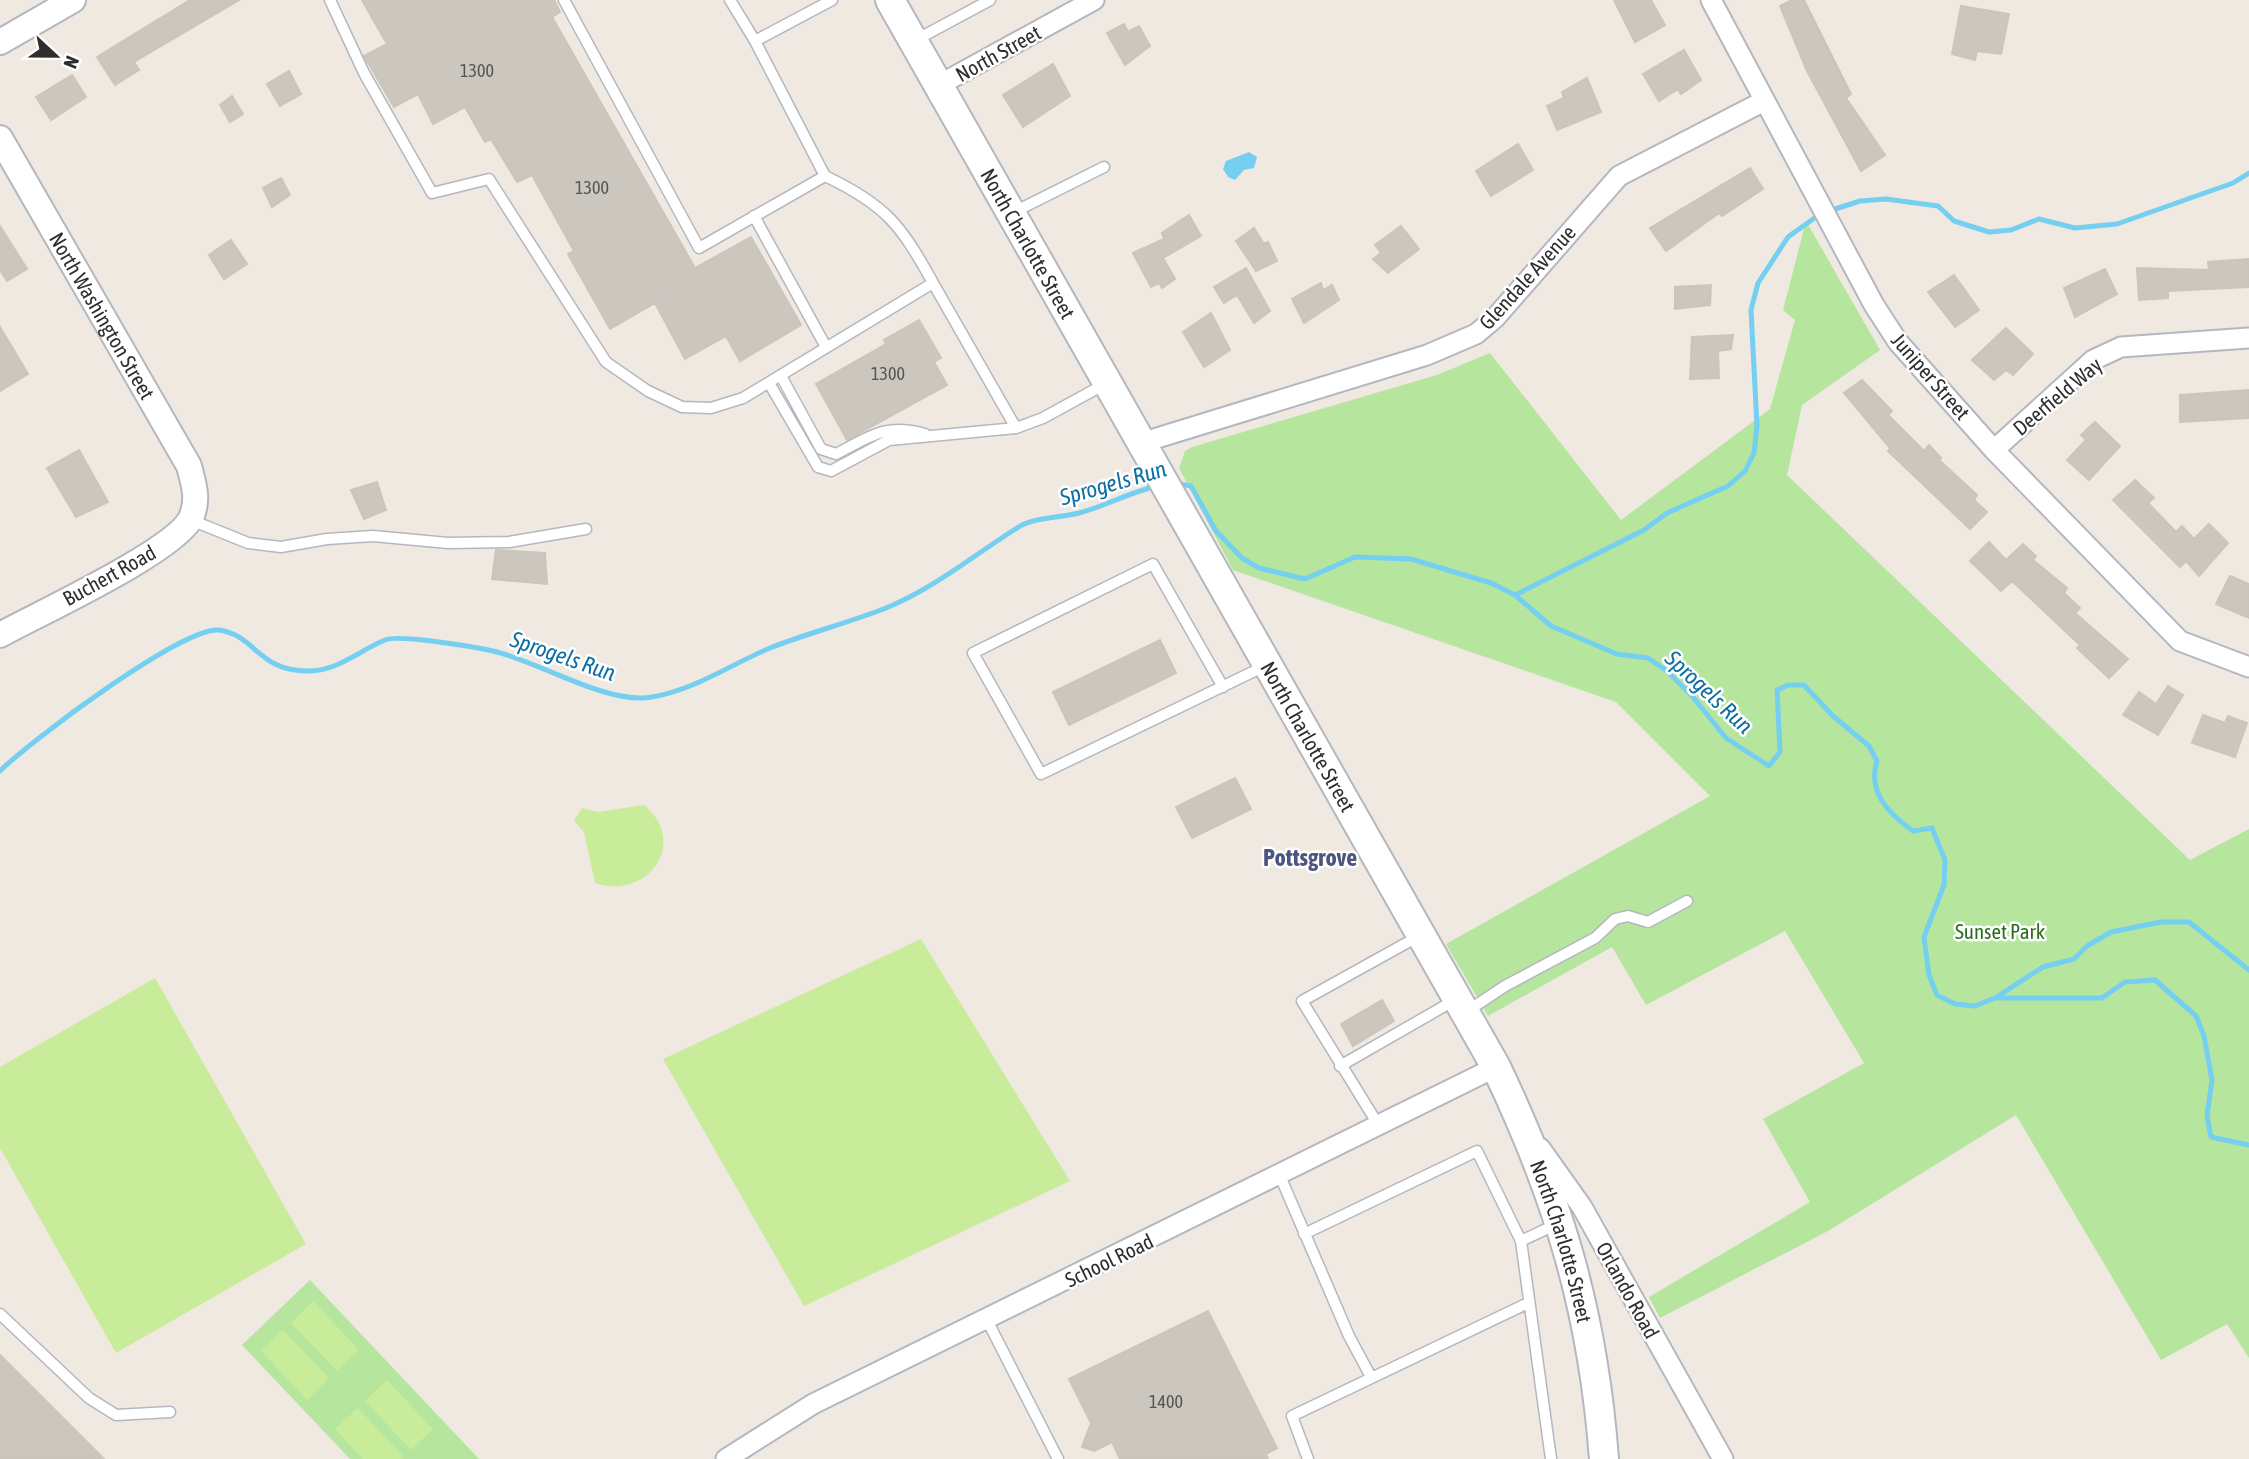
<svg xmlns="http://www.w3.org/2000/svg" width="2249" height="1459" viewBox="0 0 2249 1459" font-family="'Asap Condensed',sans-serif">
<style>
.green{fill:#b6e59e}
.pitch{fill:#c9ec9a}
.water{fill:#75cff0}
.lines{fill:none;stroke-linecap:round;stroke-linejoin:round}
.stream{stroke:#75cff0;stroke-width:5}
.building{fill:#cbc7bf;stroke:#cbc5ba;stroke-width:2}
.service-casing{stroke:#b4b7c1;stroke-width:13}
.minor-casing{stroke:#b4b7c1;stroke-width:23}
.tertiary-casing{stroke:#b4b7c1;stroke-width:28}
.secondary-casing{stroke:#b4b7c1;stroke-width:32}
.service{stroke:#fff;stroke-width:10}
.minor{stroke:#fff;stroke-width:19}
.tertiary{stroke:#fff;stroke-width:24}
.secondary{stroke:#fff;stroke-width:28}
.labels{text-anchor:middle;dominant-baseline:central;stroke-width:5;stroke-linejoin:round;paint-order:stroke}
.number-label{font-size:18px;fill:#555452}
.street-label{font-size:21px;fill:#2e2e2e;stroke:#fff}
.park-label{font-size:21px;fill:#2c6e1b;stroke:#fff}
.water-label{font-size:23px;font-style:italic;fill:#0d6fa3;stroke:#fff}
.quarter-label{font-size:24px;font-weight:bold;fill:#4d5680;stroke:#fff}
</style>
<rect width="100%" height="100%" fill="#efe9e1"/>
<!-- green -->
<path class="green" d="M1806 221 1880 350 1802 405 1787 475 2190 860 2249 829V1358L2227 1324 2161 1360 2016 1115 1828 1231 1660 1318 1649 1297 1810 1202 1763 1119 1864 1063 1785 931 1646 1005 1612 947 1488 1016 1446 944 1710 796 1616 702 1233 570 1179 468 1185 451 1192 447 1437 375 1490 353 1621 520 1770 409 1795 320 1783 310Z
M310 1280 479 1459H350L242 1345Z"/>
<!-- pitch -->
<path class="pitch" d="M644 805C690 843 647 901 595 883L584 832 574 821 582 808 598 812Z
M921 939 1070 1181 804 1306 663 1059Z
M155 978 306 1244 116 1353 0 1148V1067Z
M313 1301 359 1350 337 1371 291 1323Z
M283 1330 329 1378 307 1400 261 1351Z
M387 1380 433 1429 411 1450 365 1401Z
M358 1408 404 1457 401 1459H363L335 1429Z"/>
<!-- water -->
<path class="water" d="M1249 152 1257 157 1254 168 1244 170 1235 180 1228 177 1223 169 1226 161Z"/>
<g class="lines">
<!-- stream -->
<path class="stream" d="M1829 211 1860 201 1886 199 1938 206 1954 221 1989 232 2011 230 2039 219 2075 228 2117 224 2233 183 2249 173
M1174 483 1191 486 1216 531 1242 558 1259 568 1305 579 1355 557 1411 559 1491 583 1515 595 1551 626 1617 654 1648 658 1667 671 1693 697 1726 738 1769 766 1780 752 1777 690 1788 685H1804L1833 716 1869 746 1877 761C1867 792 1889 814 1913 831L1932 828 1945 860 1944 885 1924 937 1929 975 1937 995 1955 1004 1975 1006 1995 998 2043 967 2074 959 2087 946 2111 932 2161 922H2189L2249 970
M1515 595 1644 530 1667 513 1728 486 1745 471 1754 453 1757 426 1751 310 1758 283 1788 237 1820 214
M0 771C29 742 183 626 219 630 256 635 258 672 309 671 338 671 360 650 385 640 398 634 475 647 493 651 539 661 606 705 652 697 694 690 732 664 770 648 808 633 848 623 886 608 933 589 974 555 1017 528 1033 517 1060 518 1079 513 1106 506 1130 492 1157 486
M1997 998H2102L2125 982 2155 980 2196 1016 2204 1036 2212 1080 2207 1116 2211 1137 2249 1145"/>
</g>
<!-- building -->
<path class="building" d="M190 0H239L134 62 139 70 115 85 97 57Z
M362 0H554L560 12 552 17 695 268 751 237 801 325 740 361 726 336 685 359 655 303 610 329 568 254 574 251 532 175 517 182 491 139 485 142 465 107 433 124 418 94 394 107 364 56 387 44Z
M1614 0H1651L1665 25 1635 42Z
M1792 0H1804L1851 94 1846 98 1885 155 1861 171 1807 71 1780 6Z
M1961 6 2009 14 2001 54 1977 51 1975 60 1952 54Z
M1124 24 1128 32 1139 26 1150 46 1125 65 1107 33Z
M1684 50 1701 80 1681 94 1678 89 1659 101 1643 74Z
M1053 64 1070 96 1023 127 1003 95Z
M289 71 301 94 280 106 267 84Z
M72 75 86 97 51 120 36 97Z
M1587 78 1601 112 1557 130 1547 106 1564 98 1562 92Z
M232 96 243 114 230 122 220 105Z
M1518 144 1533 170 1491 196 1476 171Z
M1750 168 1763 189 1722 216 1719 213 1666 251 1650 228Z
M281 178 290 195 272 207 263 188Z
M1189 215 1201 236 1163 258 1175 279 1162 288 1159 283 1151 287 1133 253 1164 239 1162 233Z
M0 226 27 269 7 281 0 270Z
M1401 226 1419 249 1388 273 1373 259 1381 253 1375 245Z
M1254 228 1264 244 1268 242 1277 261 1256 271 1236 241Z
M231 240 247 264 224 279 209 255Z
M2249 259V287L2168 291V298L2139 300 2137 268 2209 270 2208 262Z
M1246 268 1270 311 1254 323 1237 295 1224 303 1214 287Z
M2105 269 2117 294 2075 317 2064 288Z
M1954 275 1979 310 1955 327 1928 292Z
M1321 283 1323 290 1332 285 1339 300 1304 323 1292 299Z
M1711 285 1710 305 1675 309V287Z
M1211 313 1230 350 1204 367 1183 332Z
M919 320 941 358 934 362 947 385 847 440 816 384 886 344 884 340Z
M0 327 28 374 0 391Z
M2006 328 2033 354 2013 375 2006 370 1994 380 1972 360Z
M1733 335 1731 349 1718 351 1719 378 1690 379 1692 337Z
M1862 380 1892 411 1888 415 1924 451 1929 445 1941 458 1939 460 1977 495 1974 500 1987 512 1970 529 1888 451 1890 448 1844 393Z
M2249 390V418L2180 422V395Z
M2095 422 2120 446 2089 480 2067 460 2086 440 2081 435Z
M79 450 108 502 76 517 47 468Z
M2135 480 2154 498 2148 503 2176 532 2182 526 2194 539 2209 524 2228 543 2199 576 2186 561 2180 567 2113 500Z
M377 482 386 510 364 519 351 490Z
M1989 542 2006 560 2023 544 2036 556 2033 560 2067 588 2064 593 2080 608 2075 613 2128 659 2109 678 2077 648 2080 645 2012 581 2001 591 1970 561Z
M496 550 545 553 547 584 492 579Z
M2230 576 2249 584V618L2216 604Z
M1160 640 1176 673 1069 725 1053 692Z
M2168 686 2183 695 2158 735 2123 715 2139 692 2156 704Z
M2203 715 2225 723 2228 716 2247 723 2235 757 2192 743Z
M1235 778 1251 809 1192 838 1176 807Z
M1382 1000 1394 1021 1353 1046 1341 1024Z
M1208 1311 1277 1448 1266 1454 1268 1459H1120L1112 1442 1094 1451 1082 1447 1091 1423 1069 1379Z
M0 1355 104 1459H0Z"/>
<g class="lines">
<!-- service casing -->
<g class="service-casing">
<path id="service" d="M330 0 364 73 432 193 489 179 606 362 648 391 682 407 711 408 743 398 933 283 1016 428 1043 418 1105 384
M564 0 699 248 825 176 755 41
M730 0 755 41 832 0
M914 41 990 0
M825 176C886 205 901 225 933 283
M1014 212 1104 167
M754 216 826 347
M781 376 821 449 836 454C871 436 885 423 925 434
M769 383 818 467 831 471 889 440 1016 428
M191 520 248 543 281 547 327 539 373 536 448 543 509 542 586 529
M1223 687 1153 564 973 653 1041 774 1265 666
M1466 1012 1505 986 1595 938 1615 919 1628 916 1648 922 1687 901
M1340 1066 1455 1000
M1379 1126 1302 1001 1419 936
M1280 1176 1349 1336 1371 1377
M1304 1234 1477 1151 1521 1241 1557 1224
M1521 1241 1551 1459
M0 1314 89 1398 116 1415 170 1412
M987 1320 1058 1459
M1308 1459 1292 1416 1528 1303"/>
</g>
<!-- minor casing -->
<g class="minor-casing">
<path id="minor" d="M1711 0 1874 305 1898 342 1994 450 2180 641 2249 667
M939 85 1094 0
M1144 442 1427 355 1476 334 1495 318 1619 176 1764 101
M1994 450 2093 360 2121 347 2249 338
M1540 1148 1582 1207 1723 1459
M726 1459 813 1404 1496 1067"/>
</g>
<!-- tertiary casing -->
<g class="tertiary-casing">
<g id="tertiary">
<path d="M0 42 73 0"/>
<path id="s1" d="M0 138 189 466C194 485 199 499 191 518 175 551 38 614 0 635"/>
</g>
</g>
<!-- secondary casing -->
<g class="secondary-casing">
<g id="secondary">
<path id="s2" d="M890 0 1496 1067C1559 1199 1593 1312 1604 1459"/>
</g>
</g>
<!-- service -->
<use href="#service" class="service"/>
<!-- minor -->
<use href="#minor" class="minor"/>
<!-- tertiary -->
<use href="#tertiary" class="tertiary"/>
<!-- secondary -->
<use href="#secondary" class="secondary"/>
</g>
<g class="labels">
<!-- number labels -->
<g class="number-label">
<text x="477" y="70">1300</text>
<text x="592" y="187">1300</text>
<text x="888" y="373">1300</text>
<text x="1166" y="1401">1400</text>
</g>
<!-- street labels -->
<g class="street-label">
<text transform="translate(998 53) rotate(-29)">North Street</text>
<text stroke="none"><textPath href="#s2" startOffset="280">North Charlotte Street</textPath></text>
<text transform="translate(1527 277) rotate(-48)">Glendale Avenue</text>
<text stroke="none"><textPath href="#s1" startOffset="205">North Washington Street</textPath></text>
<text transform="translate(1931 376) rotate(49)">Juniper Street</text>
<text transform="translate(2057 396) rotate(-40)">Deerfield Way</text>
<text transform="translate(109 575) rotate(-29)">Buchert Road</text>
<text stroke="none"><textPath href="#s2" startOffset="847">North Charlotte Street</textPath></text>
<text stroke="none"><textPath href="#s2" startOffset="1414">North Charlotte Street</textPath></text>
<text transform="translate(1109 1260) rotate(-26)">School Road</text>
<text transform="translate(1628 1290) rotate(61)">Orlando Road</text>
</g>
<!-- park labels -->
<g class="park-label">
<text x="2000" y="931">Sunset Park</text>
</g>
<!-- water labels -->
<g class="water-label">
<text transform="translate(1113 483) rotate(-16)">Sprogels Run</text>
<text transform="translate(563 656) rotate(19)">Sprogels Run</text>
<text transform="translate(1709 692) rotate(43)">Sprogels Run</text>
</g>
<!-- quarter labels -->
<g class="quarter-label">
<text x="1310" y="857">Pottsgrove</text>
</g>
</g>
<!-- north arrow -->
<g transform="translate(56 56) rotate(112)" stroke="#ffffff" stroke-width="5" paint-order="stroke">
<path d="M0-5L12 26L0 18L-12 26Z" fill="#2e2e2e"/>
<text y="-10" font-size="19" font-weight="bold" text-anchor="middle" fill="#2e2e2e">N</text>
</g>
</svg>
